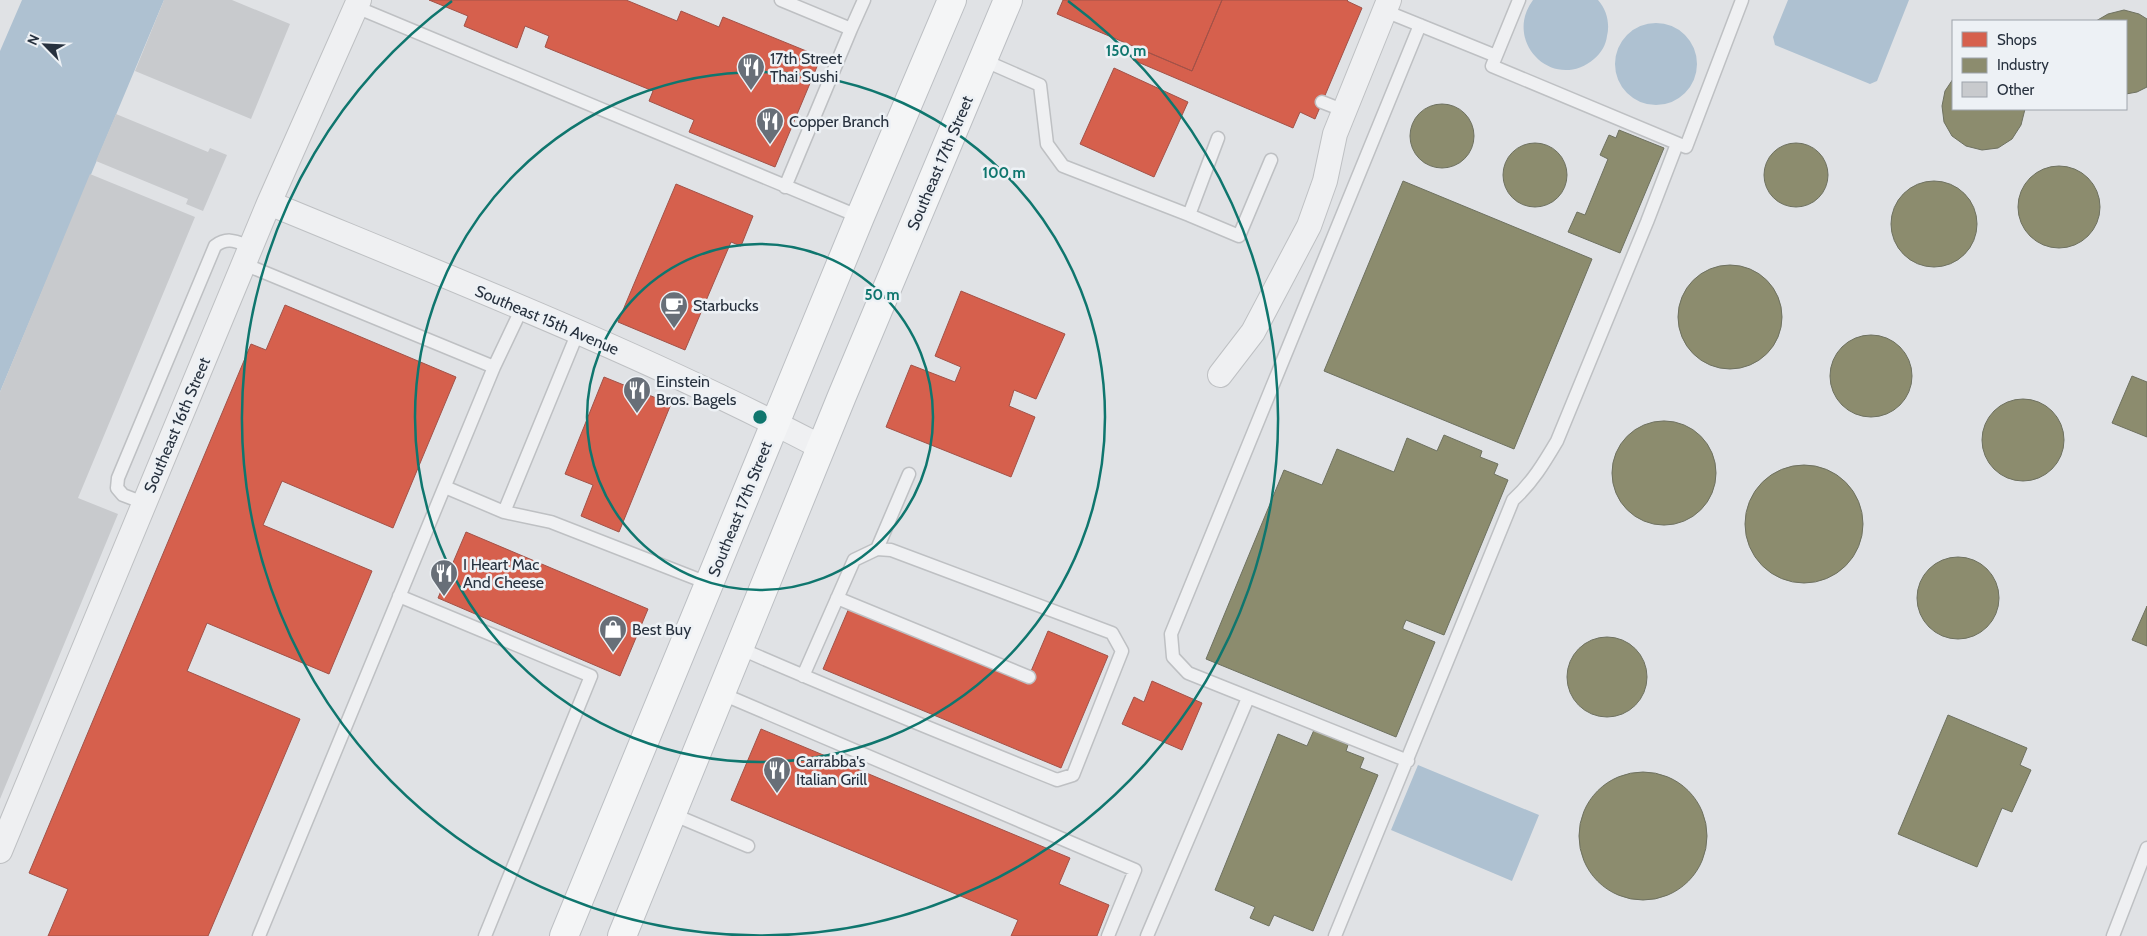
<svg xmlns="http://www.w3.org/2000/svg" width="2147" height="936" viewBox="0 0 2147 936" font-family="Cabin,sans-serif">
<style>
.water{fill:#aec1d1}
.shops{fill:#d6604d;stroke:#a25248}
.industry{fill:#8c8c6e;stroke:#6e7160}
.building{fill:#c8cacd}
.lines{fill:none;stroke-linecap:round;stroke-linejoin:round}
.lane-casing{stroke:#bec0c3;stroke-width:15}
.street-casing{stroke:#bec0c3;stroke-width:26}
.primary-casing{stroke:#bcbfc3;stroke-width:30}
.lane{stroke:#eff0f2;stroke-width:12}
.street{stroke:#eff0f2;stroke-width:24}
.primary{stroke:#f4f5f6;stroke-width:28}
.ring{fill:none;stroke:#0f766e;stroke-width:2.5}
.labels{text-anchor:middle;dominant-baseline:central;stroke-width:5;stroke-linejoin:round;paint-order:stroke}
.poi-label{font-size:16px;fill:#27313e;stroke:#edf1f5;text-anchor:start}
.street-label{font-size:16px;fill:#27313e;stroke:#edf1f5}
.centre{fill:#0f766e;stroke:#edf1f5;stroke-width:2.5}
.ring-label{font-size:15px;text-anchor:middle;font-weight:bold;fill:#0f766e;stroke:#edf1f5;stroke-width:5;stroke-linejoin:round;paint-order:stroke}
</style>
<rect width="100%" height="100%" fill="#e0e2e5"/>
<!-- water -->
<path class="water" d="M22 0H164L0 392V51Z
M1533 0H1598C1607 10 1610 24 1607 36 1606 45 1601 53 1594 59 1554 93 1502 42 1533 0Z
M1788 0H1909L1877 81 1870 84 1775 45 1773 37Z
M1615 64a41 41 0 1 1 82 0a41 41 0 1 1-82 0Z
M1418 765 1539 815 1512 881 1391 830Z"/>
<!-- shops -->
<path class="shops" d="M429 0H626L677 21 681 11 719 27 723 17 821 57 775 167 689 132 694 120 649 101 653 91 545 47 549 36 525 26 517 48 464 26 468 16Z
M1063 0H1222L1192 71 1057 14Z
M1222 0H1348L1347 1 1362 8 1315 119 1300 112 1293 128 1133 60 1138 48 1192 71Z
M1114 68 1188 102 1154 177 1080 144Z
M676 184 753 216 741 246 731 242 685 350 618 322Z
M961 291 1065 334 1036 399 1014 390 1009 406 1035 417 1011 477 886 427 911 365 955 382 961 367 935 356Z
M285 305 456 377 393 528 282 481 263 525 372 571 329 674 207 623 187 671 300 719 208 936H48L68 889 29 873 251 344 266 350Z
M604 377 671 404 619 532 581 516 593 485 565 474Z
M466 532 648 609 620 676 438 598Z
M849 608 1026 683 1048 631 1108 656 1061 768 823 669Z
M1152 681 1202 703 1182 750 1122 724 1134 697 1144 702Z
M761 729 1070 858 1059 884 1109 905 1097 936H1011L1018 920 731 800Z"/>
<!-- industry -->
<path class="industry" d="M2124 10 2139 14 2147 19V87L2137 92 2126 94V21H2096L2108 14Z
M1953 79V109H2025L2021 125 2012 139 1998 148 1982 150 1966 146 1952 136 1944 122 1942 106 1945 91Z
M1410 136a32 32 0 1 1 64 0a32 32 0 1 1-64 0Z
M1619 130 1664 148 1620 253 1568 232 1577 212 1585 215 1608 159 1600 155 1609 135 1616 138Z
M1764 175a32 32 0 1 1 64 0a32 32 0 1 1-64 0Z
M1503 175a32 32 0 1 1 64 0a32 32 0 1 1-64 0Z
M2018 207a41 41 0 1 1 82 0a41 41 0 1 1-82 0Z
M1403 181 1592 259 1514 449 1324 371Z
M1891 224a43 43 0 1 1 86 0a43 43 0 1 1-86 0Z
M1678 317a52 52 0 1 1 104 0a52 52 0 1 1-104 0Z
M1830 376a41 41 0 1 1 82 0a41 41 0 1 1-82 0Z
M2132 376 2147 382V437L2112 423Z
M1982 440a41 41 0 1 1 82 0a41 41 0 1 1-82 0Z
M1612 473a52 52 0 1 1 104 0a52 52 0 1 1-104 0Z
M1444 435 1482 451 1480 457 1498 464 1494 474 1508 480 1444 635 1406 620 1403 627V629L1435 642 1396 737 1206 659 1284 470 1322 485 1337 449 1394 472 1407 438 1437 451Z
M1745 524a59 59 0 1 1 118 0a59 59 0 1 1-118 0Z
M1917 598a41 41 0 1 1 82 0a41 41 0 1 1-82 0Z
M2147 606V646L2132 640Z
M1567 677a40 40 0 1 1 80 0a40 40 0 1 1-80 0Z
M1948 715 2027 748 2020 765 2031 770 2012 812 2002 808 1977 867 1898 834Z
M1314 730 1348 745 1346 751 1364 758 1360 768 1378 775 1313 931 1274 915 1269 926 1250 918 1255 907 1215 890 1278 734 1307 746Z
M1579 836a64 64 0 1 1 128 0a64 64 0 1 1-128 0Z"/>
<!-- building -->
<path class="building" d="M164 0H232L290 24 251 119 135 71Z
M116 114 208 152 210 148 227 155 203 211 186 204 188 199 96 161Z
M90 174 195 217 78 498 118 514 0 799V392Z"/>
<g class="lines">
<!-- lane casing -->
<g class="lane-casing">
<path id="lane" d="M781 0 851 29 785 187
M1519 0 1492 66 1686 147 1742 0
M356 7 860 217
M1385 11 1496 56
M851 29 864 0
M983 60 1040 85 1047 144 1063 166 1189 215 1218 138
M1322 102 1345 111
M1189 215 1239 236 1271 160
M244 264 494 367
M445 487 504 512 551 522 710 584
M144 503 123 495 117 488 118 478 215 246C228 236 237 242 251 247
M504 512 578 332
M877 549 909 474
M399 596 591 676 485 936
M837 598 1029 677
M739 648C844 694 951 737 1057 780L1073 775 1122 651 1112 633 891 550 877 549 854 560 803 676
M720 693 1135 870 1108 936
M1408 761 1188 673 1173 657 1171 634 1420 25
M672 814 748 846
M259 936 494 367 522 308
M1147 936 1248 698
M1335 936 1513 500C1532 483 1544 463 1557 441L1647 222 1677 144
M2113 936 2147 848"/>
</g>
<!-- street casing -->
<g class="street-casing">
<path id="street" d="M269 203C455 280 643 354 821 447
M1220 375 1253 332 1309 226 1325 181 1335 134 1389 0
M0 851 269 203 359 0"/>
</g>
<!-- primary casing -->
<g class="primary-casing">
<path id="primary" d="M564 936 860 217 952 0
M622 936 842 396 1008 0"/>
</g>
<!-- lane -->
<use href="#lane" class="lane"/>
<!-- street -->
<use href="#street" class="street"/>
<!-- primary -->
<use href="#primary" class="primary"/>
</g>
<!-- distance rings -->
<g class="ring">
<circle cx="760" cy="417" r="173"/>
<circle cx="760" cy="417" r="345"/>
<path d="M1068 1A518 518 0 1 1 452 1"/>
</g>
<!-- icons -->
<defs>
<g id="restaurant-pin" transform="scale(1.4375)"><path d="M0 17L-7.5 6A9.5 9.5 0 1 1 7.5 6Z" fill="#686f78" stroke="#edf1f5"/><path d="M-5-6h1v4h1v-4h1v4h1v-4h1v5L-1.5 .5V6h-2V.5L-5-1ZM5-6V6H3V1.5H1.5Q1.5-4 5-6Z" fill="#fff"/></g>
<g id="cafe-pin" transform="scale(1.4375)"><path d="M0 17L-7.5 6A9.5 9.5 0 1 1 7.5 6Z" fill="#686f78" stroke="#edf1f5"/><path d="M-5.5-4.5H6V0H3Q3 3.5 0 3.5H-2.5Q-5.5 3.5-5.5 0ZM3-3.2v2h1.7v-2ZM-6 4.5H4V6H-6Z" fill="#fff"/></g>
<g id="shop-pin" transform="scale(1.4375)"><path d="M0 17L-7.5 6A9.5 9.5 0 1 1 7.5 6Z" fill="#686f78" stroke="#edf1f5"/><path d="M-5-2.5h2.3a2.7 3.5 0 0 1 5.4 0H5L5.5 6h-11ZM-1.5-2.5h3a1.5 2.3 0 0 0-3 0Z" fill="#fff"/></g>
</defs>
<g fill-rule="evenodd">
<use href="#restaurant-pin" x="751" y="67"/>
<use href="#restaurant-pin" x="770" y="121"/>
<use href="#cafe-pin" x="674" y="305"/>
<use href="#restaurant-pin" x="637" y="390"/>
<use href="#restaurant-pin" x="444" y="573"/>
<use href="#shop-pin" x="613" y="629"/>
<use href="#restaurant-pin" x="777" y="770"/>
</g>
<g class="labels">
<!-- poi labels -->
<g class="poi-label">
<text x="770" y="58">17th Street<tspan x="770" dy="18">Thai Sushi</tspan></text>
<text x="789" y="121">Copper Branch</text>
<text x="693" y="305">Starbucks</text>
<text x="656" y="381">Einstein<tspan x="656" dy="18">Bros. Bagels</tspan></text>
<text x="463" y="564">I Heart Mac<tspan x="463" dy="18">And Cheese</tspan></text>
<text x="632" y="629">Best Buy</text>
<text x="796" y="761">Carrabba's<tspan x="796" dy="18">Italian Grill</tspan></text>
</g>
<!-- street labels -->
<g class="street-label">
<text transform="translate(940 163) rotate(-67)">Southeast 17th Street</text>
<text transform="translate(547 320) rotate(23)">Southeast 15th Avenue</text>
<text transform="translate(177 425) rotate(-67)">Southeast 16th Street</text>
<text transform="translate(740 509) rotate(-68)">Southeast 17th Street</text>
</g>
</g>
<circle cx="760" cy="417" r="8" class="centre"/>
<g class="ring-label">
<text x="1126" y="56">150 m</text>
<text x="1004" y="178">100 m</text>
<text x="882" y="300">50 m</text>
</g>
<!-- legend -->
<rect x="1952" y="20" width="175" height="90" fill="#edf1f5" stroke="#9ea4ac"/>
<rect x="1962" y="32" width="25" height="15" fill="#d6604d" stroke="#9ea4ac"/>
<text x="1997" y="45" font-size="15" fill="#27313e">Shops</text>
<rect x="1962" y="58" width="25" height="15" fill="#8c8c6e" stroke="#9ea4ac"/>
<text x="1997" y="70" font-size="15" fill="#27313e">Industry</text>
<rect x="1962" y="82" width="25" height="15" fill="#c8cacd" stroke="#9ea4ac"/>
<text x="1997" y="95" font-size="15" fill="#27313e">Other</text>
<!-- north arrow -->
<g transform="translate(45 45) rotate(294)" stroke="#edf1f5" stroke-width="4" paint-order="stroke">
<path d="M0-4L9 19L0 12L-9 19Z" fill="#27313e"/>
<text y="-8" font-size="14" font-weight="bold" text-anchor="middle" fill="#27313e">N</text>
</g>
</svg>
